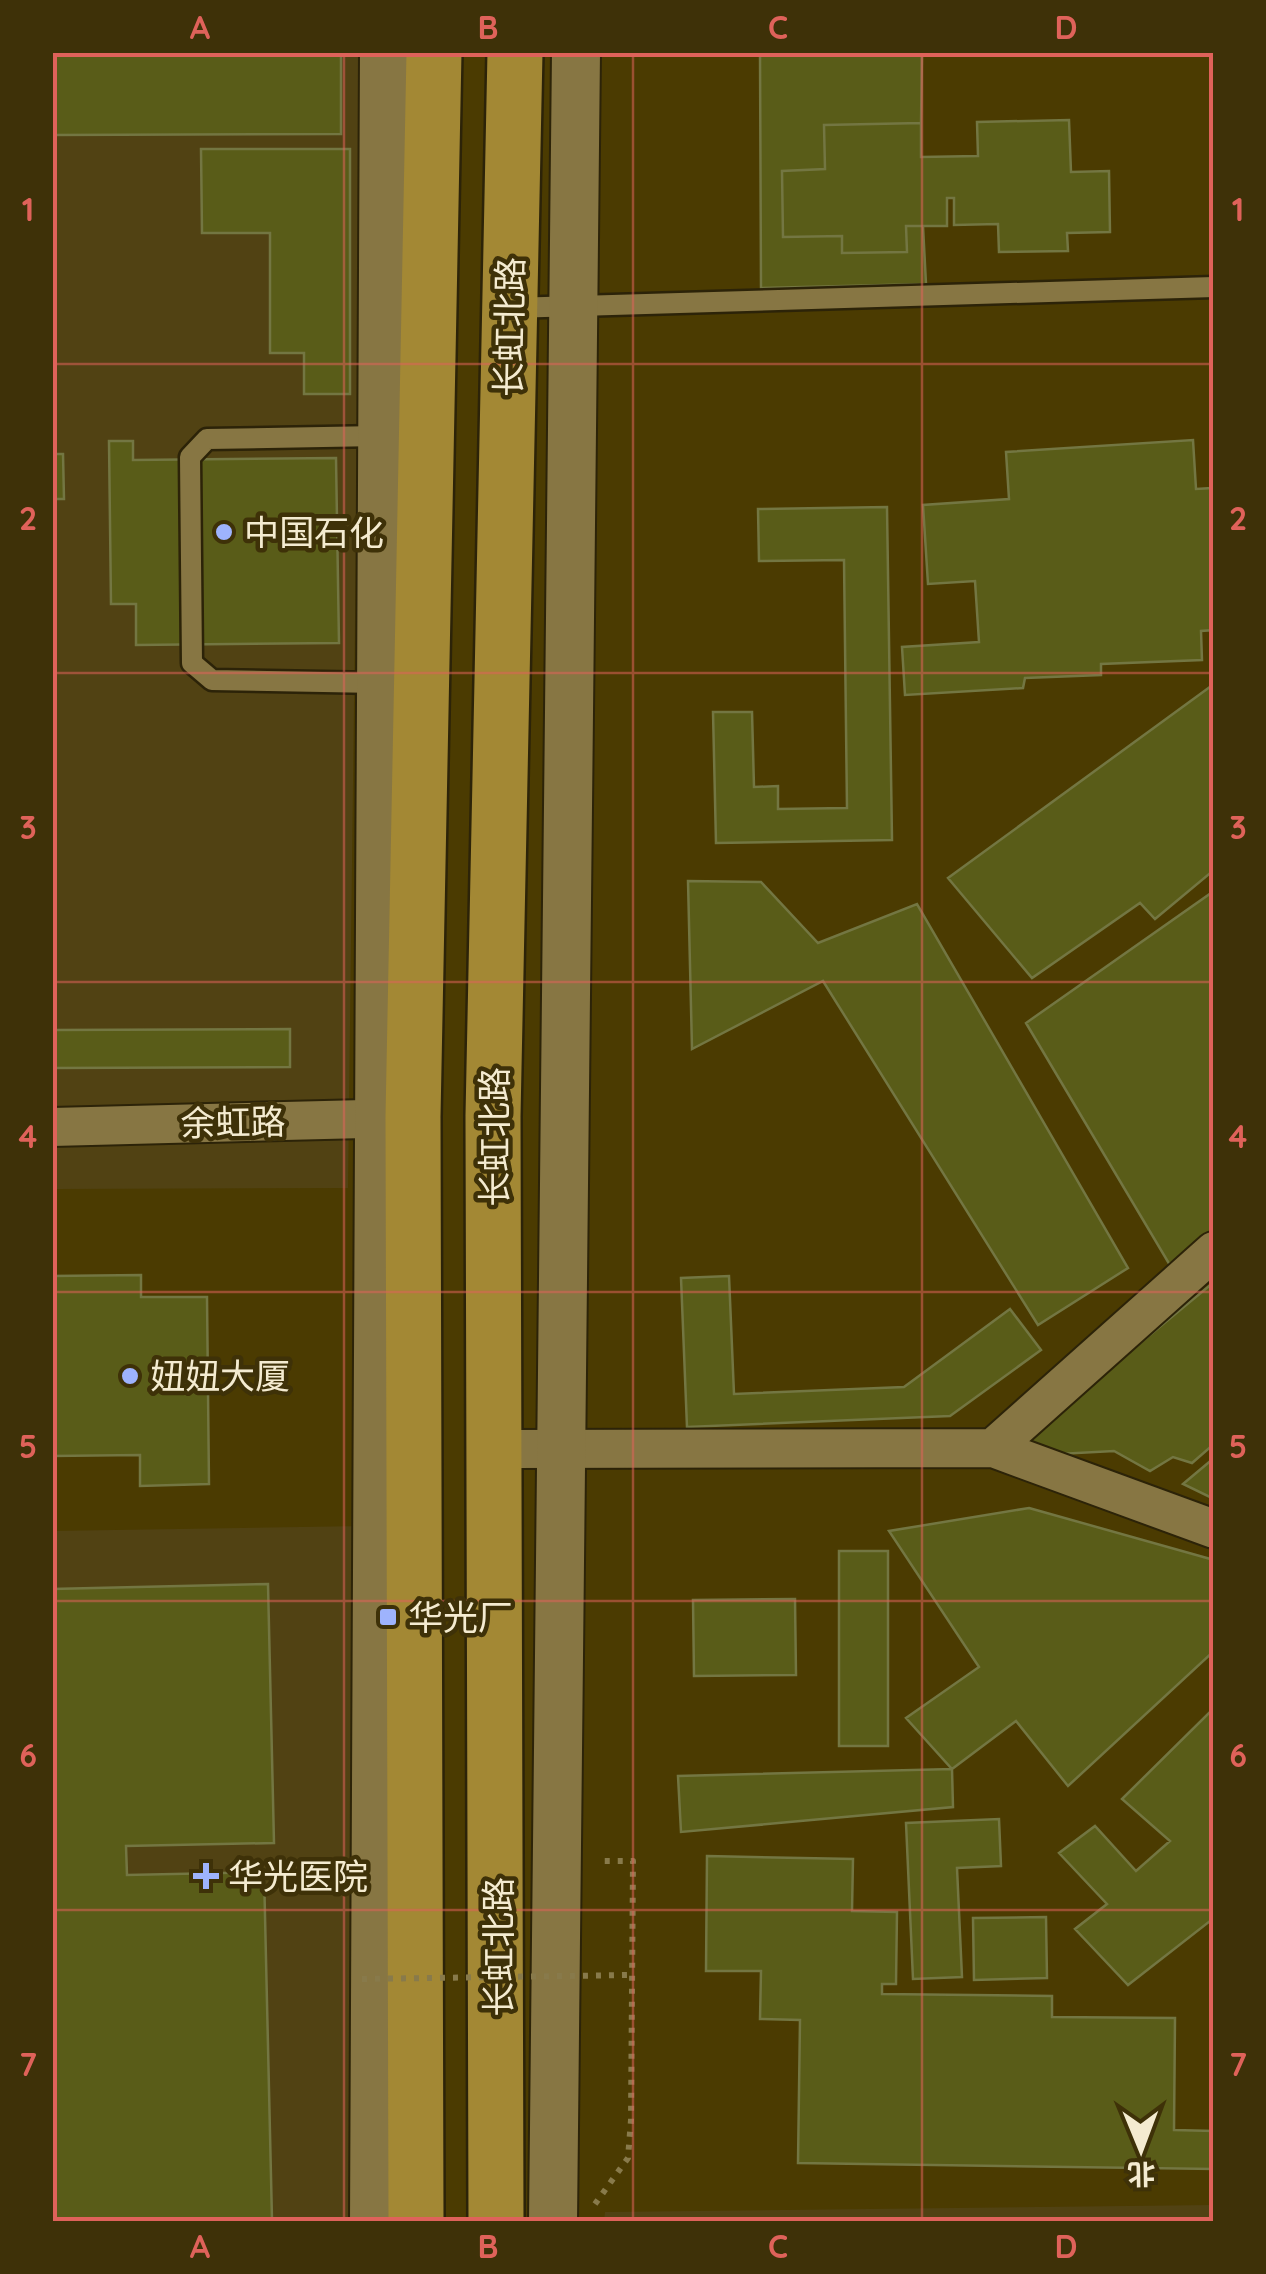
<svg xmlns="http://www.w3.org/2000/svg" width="1266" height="2274" viewBox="0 0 1266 2274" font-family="Quicksand,'Noto Sans SC',sans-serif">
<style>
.built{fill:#514213}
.building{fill:#595c18;stroke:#737642;stroke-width:2.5}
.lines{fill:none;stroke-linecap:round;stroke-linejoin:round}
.service-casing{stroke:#2c2308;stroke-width:25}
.minor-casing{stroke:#2c2308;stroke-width:42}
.tertiary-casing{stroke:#2c2308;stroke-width:52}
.trunk-casing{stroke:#2c2308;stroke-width:60}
.path{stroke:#887a4b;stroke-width:6;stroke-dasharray:5 8;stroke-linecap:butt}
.service{stroke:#877643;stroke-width:20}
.minor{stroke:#877643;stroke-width:38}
.tertiary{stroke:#877643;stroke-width:48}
.trunk{stroke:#a38834;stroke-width:55}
.path-bridge{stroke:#887a4b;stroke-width:6;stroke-dasharray:5 8;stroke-linecap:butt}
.grid{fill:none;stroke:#df625a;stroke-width:2.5;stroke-opacity:0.55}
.poi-dot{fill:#9eb3fd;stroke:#3e3108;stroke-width:4}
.labels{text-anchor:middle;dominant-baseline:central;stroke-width:9;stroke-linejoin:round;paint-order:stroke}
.street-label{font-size:35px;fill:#f4ebd0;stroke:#3e3108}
.poi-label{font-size:35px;fill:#f4ebd0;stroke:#3e3108;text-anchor:start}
.neatline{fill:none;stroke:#df625a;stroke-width:4}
.grid-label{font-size:32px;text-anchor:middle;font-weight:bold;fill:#df625a}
</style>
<rect width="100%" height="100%" fill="#4b3b01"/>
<!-- built -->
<path class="built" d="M52 53H362L348 1188 53 1189Z
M363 1526 354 2221H53L52 1531Z
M1214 2205 1213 2222 604 2221 605 2212Z"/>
<!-- building -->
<path class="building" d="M52 52H341V134L52 135Z
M760 52H922L921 123 824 125 825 169 782 171 783 237 842 236V253L907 252 906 226H923L926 284 761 288Z
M1069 120 1071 172 1109 171 1110 232 1067 233 1068 251 999 252 998 224 954 225V198H947V226H906L907 252 842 253V236L783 237 782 171 825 169 824 125 921 123V157L978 156 977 122Z
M201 149H350V394H304V353H270V233H202Z
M1193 440 1196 489 1212 488 1214 458V630L1201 631 1202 660 1101 664V675L1025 678 1023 688 905 695 902 647 979 642 975 581 928 584 923 505 1009 499 1006 452Z
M109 441H133V460L336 458 339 643 136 645V604H111Z
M52 454H63L64 499H52Z
M887 507 892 840 716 843 713 712H752L754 787 778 786V809L847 808 844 560 759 561 758 509Z
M1214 684V870L1155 919 1140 903 1032 978 948 878Z
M688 881 761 882 818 943 917 904 1128 1268 1038 1325 823 981 692 1049Z
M1214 891V1237L1174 1272 1026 1023Z
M290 1029V1067L52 1068V1030Z
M141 1275V1297H207L209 1484 140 1486V1455L52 1456V1276Z
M729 1276 734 1394 904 1387 1010 1309 1041 1350 950 1416 687 1427 681 1278Z
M1214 1282V1444L1192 1463 1173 1457 1150 1471 1114 1451 1040 1455 1025 1438Z
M1214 1458V1499L1183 1484Z
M1029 1508 1214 1560V1651L1068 1786 1016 1721 952 1769 906 1718 979 1667 889 1531Z
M839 1551H888V1746H839Z
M268 1584 274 1843 126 1846 127 1875 264 1872 272 2220 52 2222V1589Z
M795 1599 796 1675 694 1676 693 1600Z
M1214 1708V1918L1128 1985 1075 1929 1107 1904 1059 1853 1095 1826 1136 1871 1170 1841 1122 1799Z
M952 1769 953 1807 681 1832 678 1776Z
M999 1819 1001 1866 957 1868 962 1977 913 1979 906 1823Z
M707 1856 853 1859 852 1911 897 1912 896 1984H882V1994L1052 1996V2017L1175 2018 1174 2130 1214 2131V2169L798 2163 800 2020 760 2019 761 1971H706Z
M1046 1917 1047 1978 974 1980 973 1918Z"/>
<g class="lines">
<!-- service casing -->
<g class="service-casing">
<path id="service" d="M511 308 1214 287
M378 683 212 680 192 663 190 457 207 439 379 436"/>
</g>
<!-- minor casing -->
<g class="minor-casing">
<path id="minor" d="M52 1127 405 1118
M993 1448 1214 1251
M495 1449 993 1448 1214 1529"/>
</g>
<!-- tertiary casing -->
<g class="tertiary-casing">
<path id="tertiary" d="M374 2222 384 52
M553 2222 576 52"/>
</g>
<!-- trunk casing -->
<g class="trunk-casing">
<path id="trunk" d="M416 2222 413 1117 434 52
M496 2222 493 1116 515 52"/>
</g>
<!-- path -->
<path class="path" d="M595 2204 628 2158 631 2120 633 1861H599"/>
<!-- service -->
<use href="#service" class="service"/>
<!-- minor -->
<use href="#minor" class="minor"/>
<!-- tertiary -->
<use href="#tertiary" class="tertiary"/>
<!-- trunk -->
<use href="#trunk" class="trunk"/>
<!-- path-bridge -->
<path class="path-bridge" d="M362 1979 630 1975"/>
</g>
<!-- grid -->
<path class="grid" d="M344 52V2222M633 52V2222M922 52V2222M52 364H1214M52 673H1214M52 982H1214M52 1292H1214M52 1601H1214M52 1910H1214"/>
<!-- markers -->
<g class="poi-dot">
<circle cx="224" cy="532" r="10"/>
<circle cx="130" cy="1376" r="10"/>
<rect x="378" y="1607" width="20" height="20" rx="5"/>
<path d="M201 1861h10v10h10v10h-10v10h-10v-10h-10v-10h10z"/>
</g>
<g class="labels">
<!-- street labels -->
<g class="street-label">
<text transform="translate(509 327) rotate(-89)">长虹北路</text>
<text transform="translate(233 1122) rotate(-1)">余虹路</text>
<text transform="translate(494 1137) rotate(-90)">长虹北路</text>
<text transform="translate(498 1947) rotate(-90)">长虹北路</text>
</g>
<!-- poi labels -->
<g class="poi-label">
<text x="244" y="532">中国石化</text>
<text x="150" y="1376">妞妞大厦</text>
<text x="408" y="1617">华光厂</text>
<text x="228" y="1876">华光医院</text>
</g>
</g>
<!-- border -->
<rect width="1266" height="2274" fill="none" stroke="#3e3108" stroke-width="110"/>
<!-- north arrow -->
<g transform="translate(1141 2149) rotate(179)" stroke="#3e3108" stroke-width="8" paint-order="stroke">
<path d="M0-8L18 38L0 25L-18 38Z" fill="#f4ebd0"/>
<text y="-15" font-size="28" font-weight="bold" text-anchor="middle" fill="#f4ebd0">北</text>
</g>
<rect x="55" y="55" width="1156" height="2164" class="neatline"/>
<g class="grid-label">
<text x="200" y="39">A</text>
<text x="488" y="39">B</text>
<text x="778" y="39">C</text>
<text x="1066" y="39">D</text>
<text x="28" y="221">1</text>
<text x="1238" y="221">1</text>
<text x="28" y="530">2</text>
<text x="1238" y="530">2</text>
<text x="28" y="839">3</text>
<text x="1238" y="839">3</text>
<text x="28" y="1148">4</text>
<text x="1238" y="1148">4</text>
<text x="28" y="1458">5</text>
<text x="1238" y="1458">5</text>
<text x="28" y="1767">6</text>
<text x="1238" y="1767">6</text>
<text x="28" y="2076">7</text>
<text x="1238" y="2076">7</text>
<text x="200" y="2258">A</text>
<text x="488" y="2258">B</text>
<text x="778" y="2258">C</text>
<text x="1066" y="2258">D</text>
</g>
</svg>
